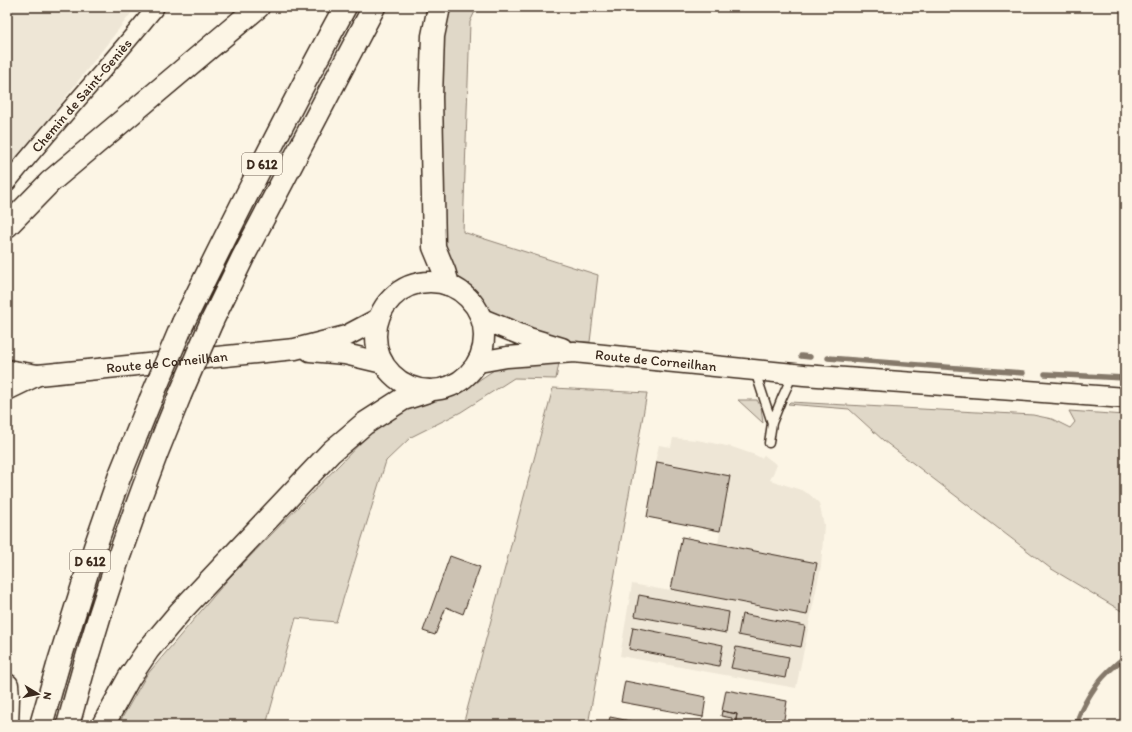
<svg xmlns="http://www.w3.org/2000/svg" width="1132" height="732" viewBox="0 0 1132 732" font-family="Itim,sans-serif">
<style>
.built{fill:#eee6d6}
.green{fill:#e0d8c8;stroke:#8e8173}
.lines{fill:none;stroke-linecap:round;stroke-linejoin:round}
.stream{stroke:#85796b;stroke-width:5.5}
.building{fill:#ccc2b3;stroke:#3b2a1e}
.service-casing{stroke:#3b2a1e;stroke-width:11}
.minor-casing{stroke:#3b2a1e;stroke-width:19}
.tertiary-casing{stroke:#3b2a1e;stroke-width:23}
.trunk-casing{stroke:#3b2a1e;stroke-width:25}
.service{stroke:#fcf5e5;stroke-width:8}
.minor{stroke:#fcf5e5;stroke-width:16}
.tertiary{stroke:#fcf5e5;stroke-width:20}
.trunk{stroke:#fcf5e5;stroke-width:22}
.trunk-bridge-casing{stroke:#3b2a1e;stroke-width:25;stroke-linecap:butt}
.trunk-bridge{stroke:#fcf5e5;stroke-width:22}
.labels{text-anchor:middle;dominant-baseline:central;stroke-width:4;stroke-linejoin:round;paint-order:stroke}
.shield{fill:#fcf5e5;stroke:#75675a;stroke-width:1}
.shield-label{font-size:13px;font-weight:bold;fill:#3b2a1e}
.street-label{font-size:14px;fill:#3b2a1e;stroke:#fcf5e5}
</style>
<rect width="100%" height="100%" fill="#fcf5e5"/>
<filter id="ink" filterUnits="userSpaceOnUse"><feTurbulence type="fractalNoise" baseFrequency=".025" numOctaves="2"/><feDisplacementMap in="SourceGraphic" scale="8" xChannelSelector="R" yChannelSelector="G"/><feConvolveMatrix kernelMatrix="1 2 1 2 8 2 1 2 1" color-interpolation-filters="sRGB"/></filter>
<g filter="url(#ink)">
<!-- built -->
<path class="built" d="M7 7H136L7 172Z
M673 438 697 440 732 447 755 455 761 458 764 455 777 465 770 480 801 490 809 494 819 503 824 525 821 566 796 688 620 656 632 584 665 590 671 589 682 537 718 544 720 532 647 517 657 463 655 462 659 445 671 447Z"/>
<!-- green -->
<path class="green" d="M445 7H477L470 22 463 232 598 275 590 342 570 341 531 332 493 315 478 294 468 286 449 268 442 253 441 30Z
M559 363 556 379 514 378 461 412 411 437 386 461 336 622 296 618 266 725H118L146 676 229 578 374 429 398 414 421 404 460 393 494 370 504 366Z
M553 388 647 393 588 725H463Z
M738 400H757L761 407 763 423Z
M790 402 1033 415 1052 419 1070 428 1075 422 1069 411 1125 415V613L1050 568 884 441 849 409 788 404Z"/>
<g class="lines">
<!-- stream -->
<path class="stream" d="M801 356 810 357
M828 358 1023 373
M1045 374 1125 378
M1077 725C1077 715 1091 692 1098 683 1105 674 1116 664 1125 657"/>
</g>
<!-- building -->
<path class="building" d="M657 462 730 476 720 531 647 517Z
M682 537 817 563 807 615 671 589Z
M450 556 480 567 463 614 446 607 435 635 423 631Z
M639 595 729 612 726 633 635 616Z
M742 614 805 626 801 647 738 635Z
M633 627 723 645 719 666 629 649Z
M736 647 789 657 785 678 731 668Z
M625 681 706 697 703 717 621 702Z
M726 690 787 701 783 725H735L737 714 722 711Z
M722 711 737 714 735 725H731L732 718 721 716Z
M610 717 650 725H608Z"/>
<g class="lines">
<!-- service casing -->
<g class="service-casing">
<path id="service" d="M755 371 772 423 769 443
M772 423 782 398 793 374"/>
</g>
<!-- minor casing -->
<g class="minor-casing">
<g id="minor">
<path id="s1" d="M7 183C56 123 108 67 156 7"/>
</g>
</g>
<!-- tertiary casing -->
<g class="tertiary-casing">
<g id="tertiary">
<circle cx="430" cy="336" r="54"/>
<path d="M482 319 529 338 562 348"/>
<path d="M310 351 345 354 383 363"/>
<path id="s2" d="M479 362 507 357 574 352 804 375 1125 398"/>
<path id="s3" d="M7 370 38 375 295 349 346 336 378 319"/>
<path d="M7 390 38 375"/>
</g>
</g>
<!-- trunk casing -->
<g class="trunk-casing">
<path id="trunk" d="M439 7 433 36 431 97 434 247 444 271 448 284
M7 226 50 182 258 7
M212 321 243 257 374 7
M183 323C235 217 288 111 345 7
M7 685 8 698 7 725
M41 725 59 662 95 547 120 475 150 401
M68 725C98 612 135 503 180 395
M103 725 129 678 148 650 180 612 331 452 364 424 403 399 428 391"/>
</g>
<!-- service -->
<use href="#service" class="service"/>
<!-- minor -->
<use href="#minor" class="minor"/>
<!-- tertiary -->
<use href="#tertiary" class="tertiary"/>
<!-- trunk -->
<use href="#trunk" class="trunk"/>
<!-- trunk-bridge casing -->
<g class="trunk-bridge-casing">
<path id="trunk-bridge" d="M180 395 212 321
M150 401 183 323"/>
</g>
<!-- trunk-bridge -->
<use href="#trunk-bridge" class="trunk-bridge"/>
</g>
</g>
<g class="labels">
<!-- shield labels -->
<g class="shield">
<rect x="242" y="153" width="40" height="22" rx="3"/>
<rect x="70" y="550" width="40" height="22" rx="3"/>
</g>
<g class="shield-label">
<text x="262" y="164">D 612</text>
<text x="90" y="561">D 612</text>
</g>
<!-- street labels -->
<g class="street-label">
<text stroke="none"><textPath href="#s1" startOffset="115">Chemin de Saint-Geniès</textPath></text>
<text stroke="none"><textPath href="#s2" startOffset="178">Route de Corneilhan</textPath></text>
<text stroke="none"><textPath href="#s3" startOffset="161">Route de Corneilhan</textPath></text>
</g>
</g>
<!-- margin -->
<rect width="1132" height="732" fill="none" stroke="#fcf5e5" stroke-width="24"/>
<rect x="12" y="12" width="1108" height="708" fill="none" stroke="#3b2a1e" stroke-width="1.5" filter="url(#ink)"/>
<!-- north arrow -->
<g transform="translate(38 694) rotate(100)" stroke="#fcf5e5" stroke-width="3" paint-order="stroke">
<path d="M0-3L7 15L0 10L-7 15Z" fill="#3b2a1e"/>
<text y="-6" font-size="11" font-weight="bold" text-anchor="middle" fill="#3b2a1e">N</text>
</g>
</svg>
